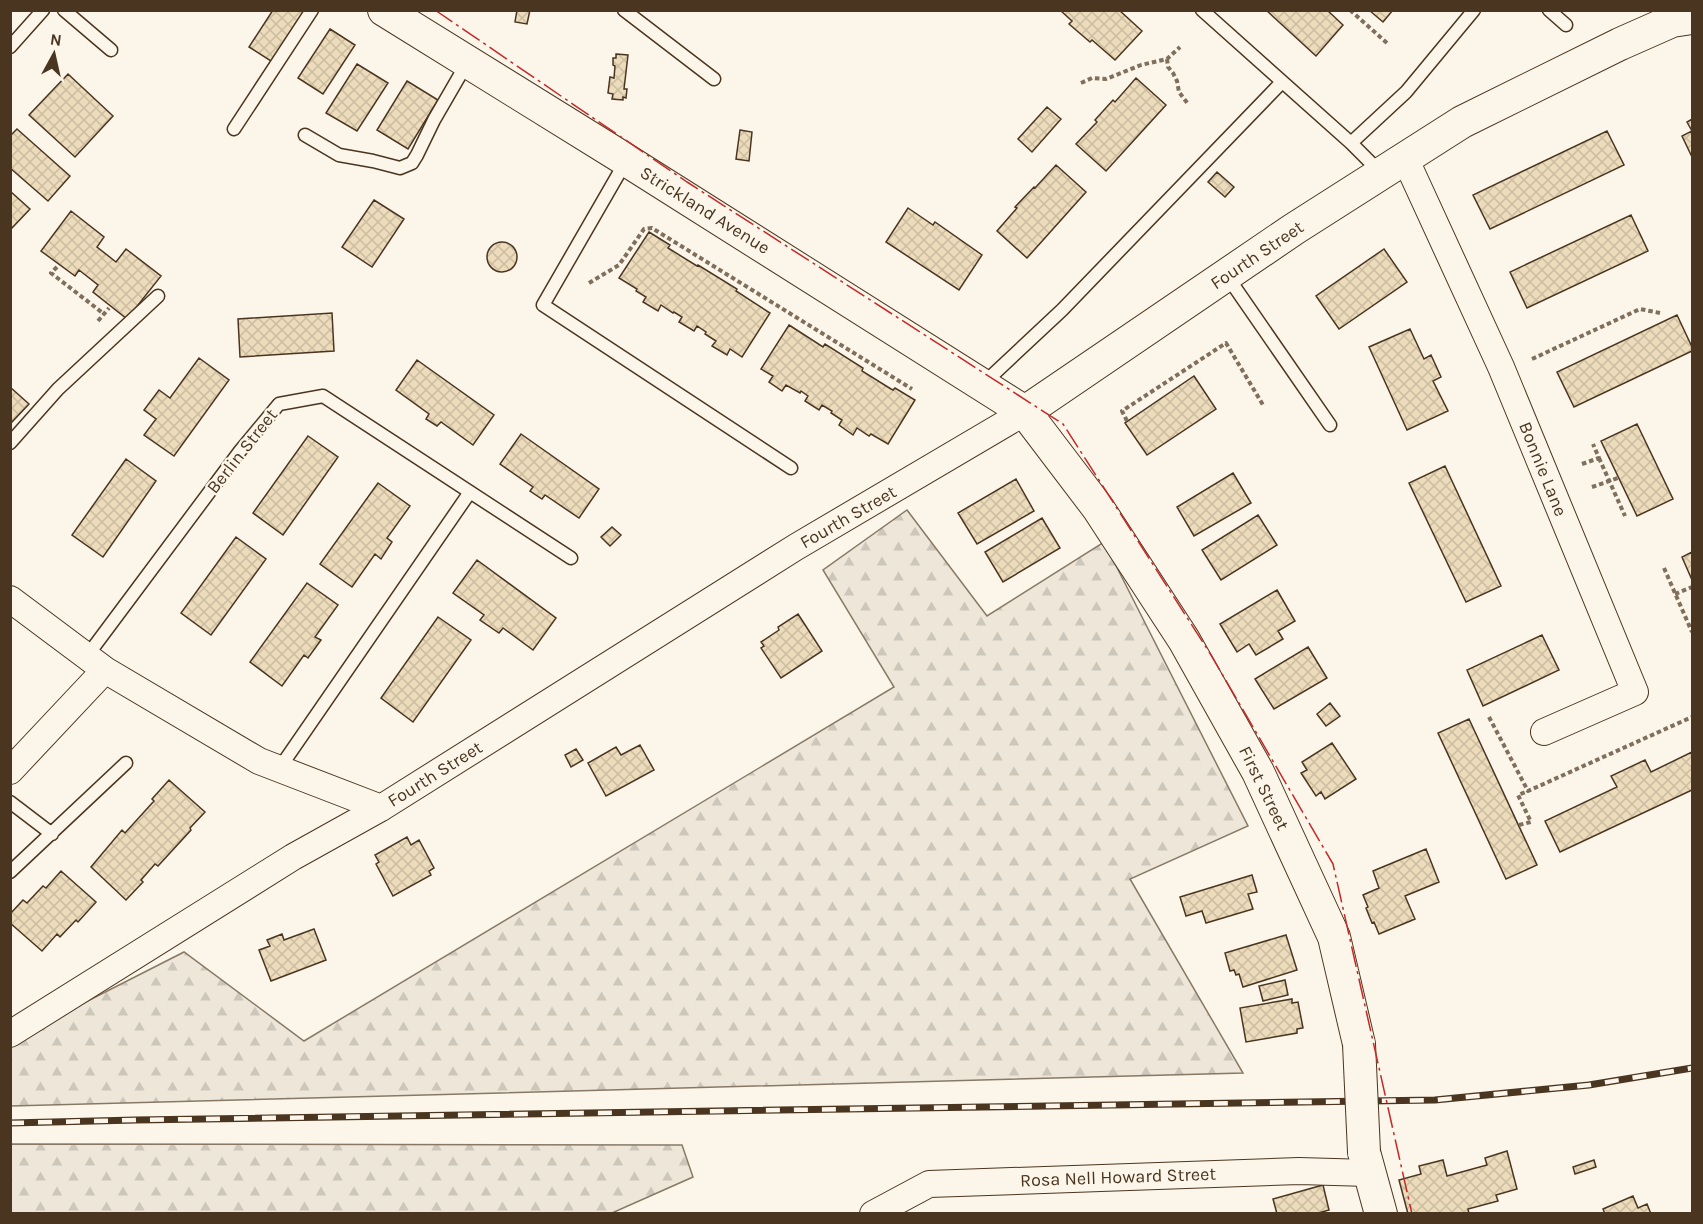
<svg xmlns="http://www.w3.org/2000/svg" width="1703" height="1224" viewBox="0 0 1703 1224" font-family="Karla,sans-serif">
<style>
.forest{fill:url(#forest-firs);stroke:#887966;stroke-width:1.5}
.building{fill:url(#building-cross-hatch);stroke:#4a3520;stroke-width:1.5}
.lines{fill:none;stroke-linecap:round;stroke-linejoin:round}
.service-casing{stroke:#4a3520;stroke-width:15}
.minor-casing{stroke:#4a3520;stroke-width:28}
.tertiary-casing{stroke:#4a3520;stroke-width:34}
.path{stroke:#7f6f5c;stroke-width:4;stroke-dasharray:4.5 3;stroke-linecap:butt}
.service{stroke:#fbf6e9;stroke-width:12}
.minor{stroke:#fbf6e9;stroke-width:26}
.tertiary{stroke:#fbf6e9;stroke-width:32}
.rail-casing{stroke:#4a3520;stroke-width:7}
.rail{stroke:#fbf6e9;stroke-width:4.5;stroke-dasharray:14;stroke-linecap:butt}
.tertiary-bridge-casing{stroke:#4a3520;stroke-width:34;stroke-linecap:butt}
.tertiary-bridge{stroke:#fbf6e9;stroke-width:32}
.power{stroke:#c62828;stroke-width:1.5;stroke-dasharray:21 4.5 3 4.5;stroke-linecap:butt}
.labels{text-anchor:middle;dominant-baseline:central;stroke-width:4.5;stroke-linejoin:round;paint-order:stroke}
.street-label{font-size:18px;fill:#4a3520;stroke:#fbf6e9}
</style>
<defs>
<pattern id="forest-firs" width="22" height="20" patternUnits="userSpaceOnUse" patternTransform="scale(1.5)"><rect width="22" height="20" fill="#ede6d9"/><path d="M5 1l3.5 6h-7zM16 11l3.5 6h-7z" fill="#cdc6ba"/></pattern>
<pattern id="building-cross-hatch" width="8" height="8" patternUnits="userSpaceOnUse" patternTransform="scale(1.5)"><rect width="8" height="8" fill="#ecdcbc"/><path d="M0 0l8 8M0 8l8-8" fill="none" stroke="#ccbda1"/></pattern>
</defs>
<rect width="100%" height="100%" fill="#fbf6e9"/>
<!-- forest -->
<path class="forest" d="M907 510 987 616 1104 542 1248 826 1130 879 1243 1073 11 1106V1040L184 952 304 1041 894 687 823 570Z
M11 1144 682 1145 693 1177 612 1213 11 1214Z"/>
<!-- building -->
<path class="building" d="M273 10H301L307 14 274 63 249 47Z
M517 10H530L527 24 515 22Z
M1060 10H1119L1142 31 1115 60 1092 40 1090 42 1069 24 1072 21Z
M1266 10H1327L1343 25 1316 56Z
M1369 10H1393L1383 22Z
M330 29 355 45 323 94 298 78Z
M616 54 628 55 624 89H627L626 98 623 97V100L612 99 613 94 608 93 610 77 614 78 615 66 613 65V58H616Z
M357 64 388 83 357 131 326 113Z
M68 74 113 116 75 157 29 115Z
M1136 78 1166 105 1106 171 1076 144 1097 122 1095 120 1113 100 1115 102Z
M407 81 438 100 408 149 377 130Z
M1047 107 1061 119 1032 152 1018 139Z
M1692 119V157L1682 136 1692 131 1687 122Z
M17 129 70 176 48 201 10 168V136Z
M740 130 752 132 749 161 736 159Z
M1607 131 1624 165 1490 229 1473 195Z
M1056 165 1086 192 1027 258 997 231 1017 208 1015 207 1034 187 1035 188Z
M1217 172 1234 187 1225 197 1208 182Z
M10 191 30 209 10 230Z
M374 200 404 219 372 267 342 247Z
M908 208 933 225 935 222 982 255 959 290 886 242Z
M71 211 104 237 97 247 116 262 126 249 161 276 127 319 93 292 98 285 79 270 75 276 41 251Z
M1631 215 1648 251 1527 308 1510 272Z
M649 232 670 245 668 248 697 266 698 265 737 289 736 291 770 313 742 357 730 349 727 355 712 346 716 341 705 334 706 332 697 326 694 331 679 322 682 317 674 312 673 313 661 305 658 311 643 302 646 297 636 291 637 289 619 278Z
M487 257a15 15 0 1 1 30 0a15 15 0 1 1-30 0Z
M1384 249 1407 282 1339 329 1316 296Z
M332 313 334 351 240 357 238 319Z
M1677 315 1692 347V351L1574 407 1557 372Z
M789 325 823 347 825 344 863 368 862 371 891 389 893 390 895 388 915 400 888 444 871 434 869 436 857 428 853 435 839 425 842 420 831 413 832 411 822 405 819 410 805 401 808 396 801 391 800 393 786 385 782 391 769 382 773 376 761 369Z
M1410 329 1424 359 1431 355 1441 377 1433 381 1448 411 1407 430 1369 347Z
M199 358 229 380 174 456 144 435 156 419 144 410 159 390 170 398Z
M417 360 494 415 473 445 441 422 437 426 426 419 429 414 396 390Z
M1194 376 1216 409 1147 455 1125 423Z
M10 387 29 404 10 424Z
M1637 424 1673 499 1637 516 1601 441Z
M521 434 599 489 579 518 545 495 542 499 530 491 533 487 500 464Z
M308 436 338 457 283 535 253 513Z
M126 459 156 481 103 557 72 535Z
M1445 466 1501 586 1466 602 1409 483Z
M1233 473 1251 503 1194 536 1177 507Z
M1016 479 1034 511 977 544 958 513Z
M378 483 410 506 387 538 392 542 381 559 375 554 352 587 320 564Z
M1258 515 1277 545 1221 580 1202 550Z
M1042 518 1060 548 1003 582 985 552Z
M612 527 621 535 610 546 601 537Z
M236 537 266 559 211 635 181 613Z
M1692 552V580L1682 557Z
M477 560 556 618 533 650 503 628 499 633 480 620 484 615 453 593Z
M307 583 338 605 315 637 321 640 308 658 304 655 282 686 250 662Z
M1277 590 1295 621 1278 631 1283 639 1256 655 1249 644 1237 652 1220 624Z
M798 614 822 651 781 678 761 648 764 646 761 642 779 630 778 627Z
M438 617 471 640 413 722 381 698Z
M1542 635 1559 670 1483 706 1467 670Z
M1308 647 1327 678 1274 709 1255 679Z
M1330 703 1340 716 1326 726 1317 714Z
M1469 719 1537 865 1506 879 1438 733Z
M1332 743 1356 779 1325 799 1321 792 1316 796 1301 773 1307 770 1302 762Z
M640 745 654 770 606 796 588 763 616 747 621 755Z
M576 749 583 760 571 767 565 755Z
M1692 752V790L1560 852 1545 821 1617 787 1611 776 1645 760 1651 772Z
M169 780 205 812 190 828 191 830 158 866 155 864 141 880 143 882 126 900 91 867 122 830 125 833 154 801 152 799Z
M407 837 411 845 419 840 434 868 429 871 431 875 393 896 376 864 379 862 375 855Z
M1426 849 1439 882 1405 896 1415 919 1379 934 1374 922 1372 923 1366 908 1368 907 1363 895 1379 888 1373 871Z
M61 871 96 902 78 922 76 920 60 937 57 934 42 951 10 923V914L23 900 27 903 43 886 46 888Z
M1252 875 1257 892 1248 894 1253 909 1206 923 1202 911 1186 916 1180 897Z
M314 929 326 960 271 981 259 950 270 946 267 940 282 934 284 940Z
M1286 935 1297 970 1243 987 1239 974 1236 975 1234 970 1230 971 1225 953Z
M1285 980 1288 995 1263 1001 1259 986Z
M1292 999V1003L1298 1002 1303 1028 1297 1029V1033L1246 1042 1240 1008Z
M1507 1151 1517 1189 1496 1195 1498 1201 1468 1209 1469 1214H1408L1399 1180 1421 1174 1419 1166 1443 1160 1447 1176 1487 1165 1485 1158Z
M1594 1160 1596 1167 1575 1174 1573 1167Z
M1323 1185 1329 1210 1315 1214H1277L1273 1199Z
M1633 1196 1638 1208 1647 1204 1651 1214H1605L1603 1209Z"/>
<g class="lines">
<!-- service casing -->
<g class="service-casing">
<path id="service" d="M64 10 111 50
M624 10 714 79
M1202 10 1351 143 1381 173
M1549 10 1566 25
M10 47 43 10
M234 129 312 10
M305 135 339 155 373 161 400 168 412 163 417 155 434 120 467 63
M1351 143 1406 92 1474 10
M626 161 543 305 791 468
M1227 276 1330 425
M983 384 1062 310 1282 82
M10 443 58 389 158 296
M87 656 240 451 279 404 323 396 571 558
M279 769 470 492
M10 802 52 834
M10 872 126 763"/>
</g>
<!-- minor casing -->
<g class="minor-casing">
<path id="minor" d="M1405 158 1501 367 1635 692 1544 732
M10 599 105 670 259 761 381 808
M10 771 105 670
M10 1034 293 857 381 808 796 547 1025 412
M873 1214 929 1184 1299 1171 1369 1173"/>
</g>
<!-- tertiary casing -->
<g class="tertiary-casing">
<path id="tertiary" d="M384 10 626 160 1025 412 1098 508 1184 640 1258 772 1334 937 1359 1044
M1025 412 1294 229 1462 122 1620 44 1672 21 1692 18
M1364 1152 1381 1214"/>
</g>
<!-- path -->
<path class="path" d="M1350 10 1387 43
M1167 59 1168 67 1173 73 1177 81 1179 92 1188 104
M1081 83 1092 78 1106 79 1141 65 1167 59 1180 47
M57 267 51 273 104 314
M589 283 619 265 644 229 652 228 912 389
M98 321 109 308
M1532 359 1640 309 1660 313
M1127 421 1122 411 1226 343 1263 405
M1599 458 1625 516
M1582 464 1599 458 1593 444
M1592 487 1618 478
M1664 568 1692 632
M1675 594 1692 587
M1489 717 1528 791 1692 717
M1519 825 1531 822 1518 795 1528 791"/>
<!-- service -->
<use href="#service" class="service"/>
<!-- minor -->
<use href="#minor" class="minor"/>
<!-- tertiary -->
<use href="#tertiary" class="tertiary"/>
<!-- rail casing -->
<g class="rail-casing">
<path id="rail" d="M10 1123 136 1120 1435 1100 1589 1085 1692 1068"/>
</g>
<!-- rail -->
<use href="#rail" class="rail"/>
<!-- tertiary-bridge casing -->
<g class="tertiary-bridge-casing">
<path id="tertiary-bridge" d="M1359 1044 1364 1152"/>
</g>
<!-- tertiary-bridge -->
<use href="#tertiary-bridge" class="tertiary-bridge"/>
<!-- power -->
<path class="power" d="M435 10 687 182 1063 424 1211 655 1333 864 1412 1214"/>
</g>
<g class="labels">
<!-- street labels -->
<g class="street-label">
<text transform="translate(705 210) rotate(32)">Strickland Avenue</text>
<text transform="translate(1257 255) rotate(-34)">Fourth Street</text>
<text transform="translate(242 451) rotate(-52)">Berlin Street</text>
<text transform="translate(1543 469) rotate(68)">Bonnie Lane</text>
<text transform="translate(848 517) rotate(-30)">Fourth Street</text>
<text transform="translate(435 774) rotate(-32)">Fourth Street</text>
<text transform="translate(1264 788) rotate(64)">First Street</text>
<text transform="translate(1118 1177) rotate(-2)">Rosa Nell Howard Street</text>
</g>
</g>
<!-- border -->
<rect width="1703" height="1224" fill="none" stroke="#4a3520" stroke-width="24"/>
<!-- north arrow -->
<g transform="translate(54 54) rotate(8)" stroke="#fbf6e9" stroke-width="4.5" paint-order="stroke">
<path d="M0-4.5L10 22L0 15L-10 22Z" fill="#4a3520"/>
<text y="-9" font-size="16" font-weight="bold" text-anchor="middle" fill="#4a3520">N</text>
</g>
</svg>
